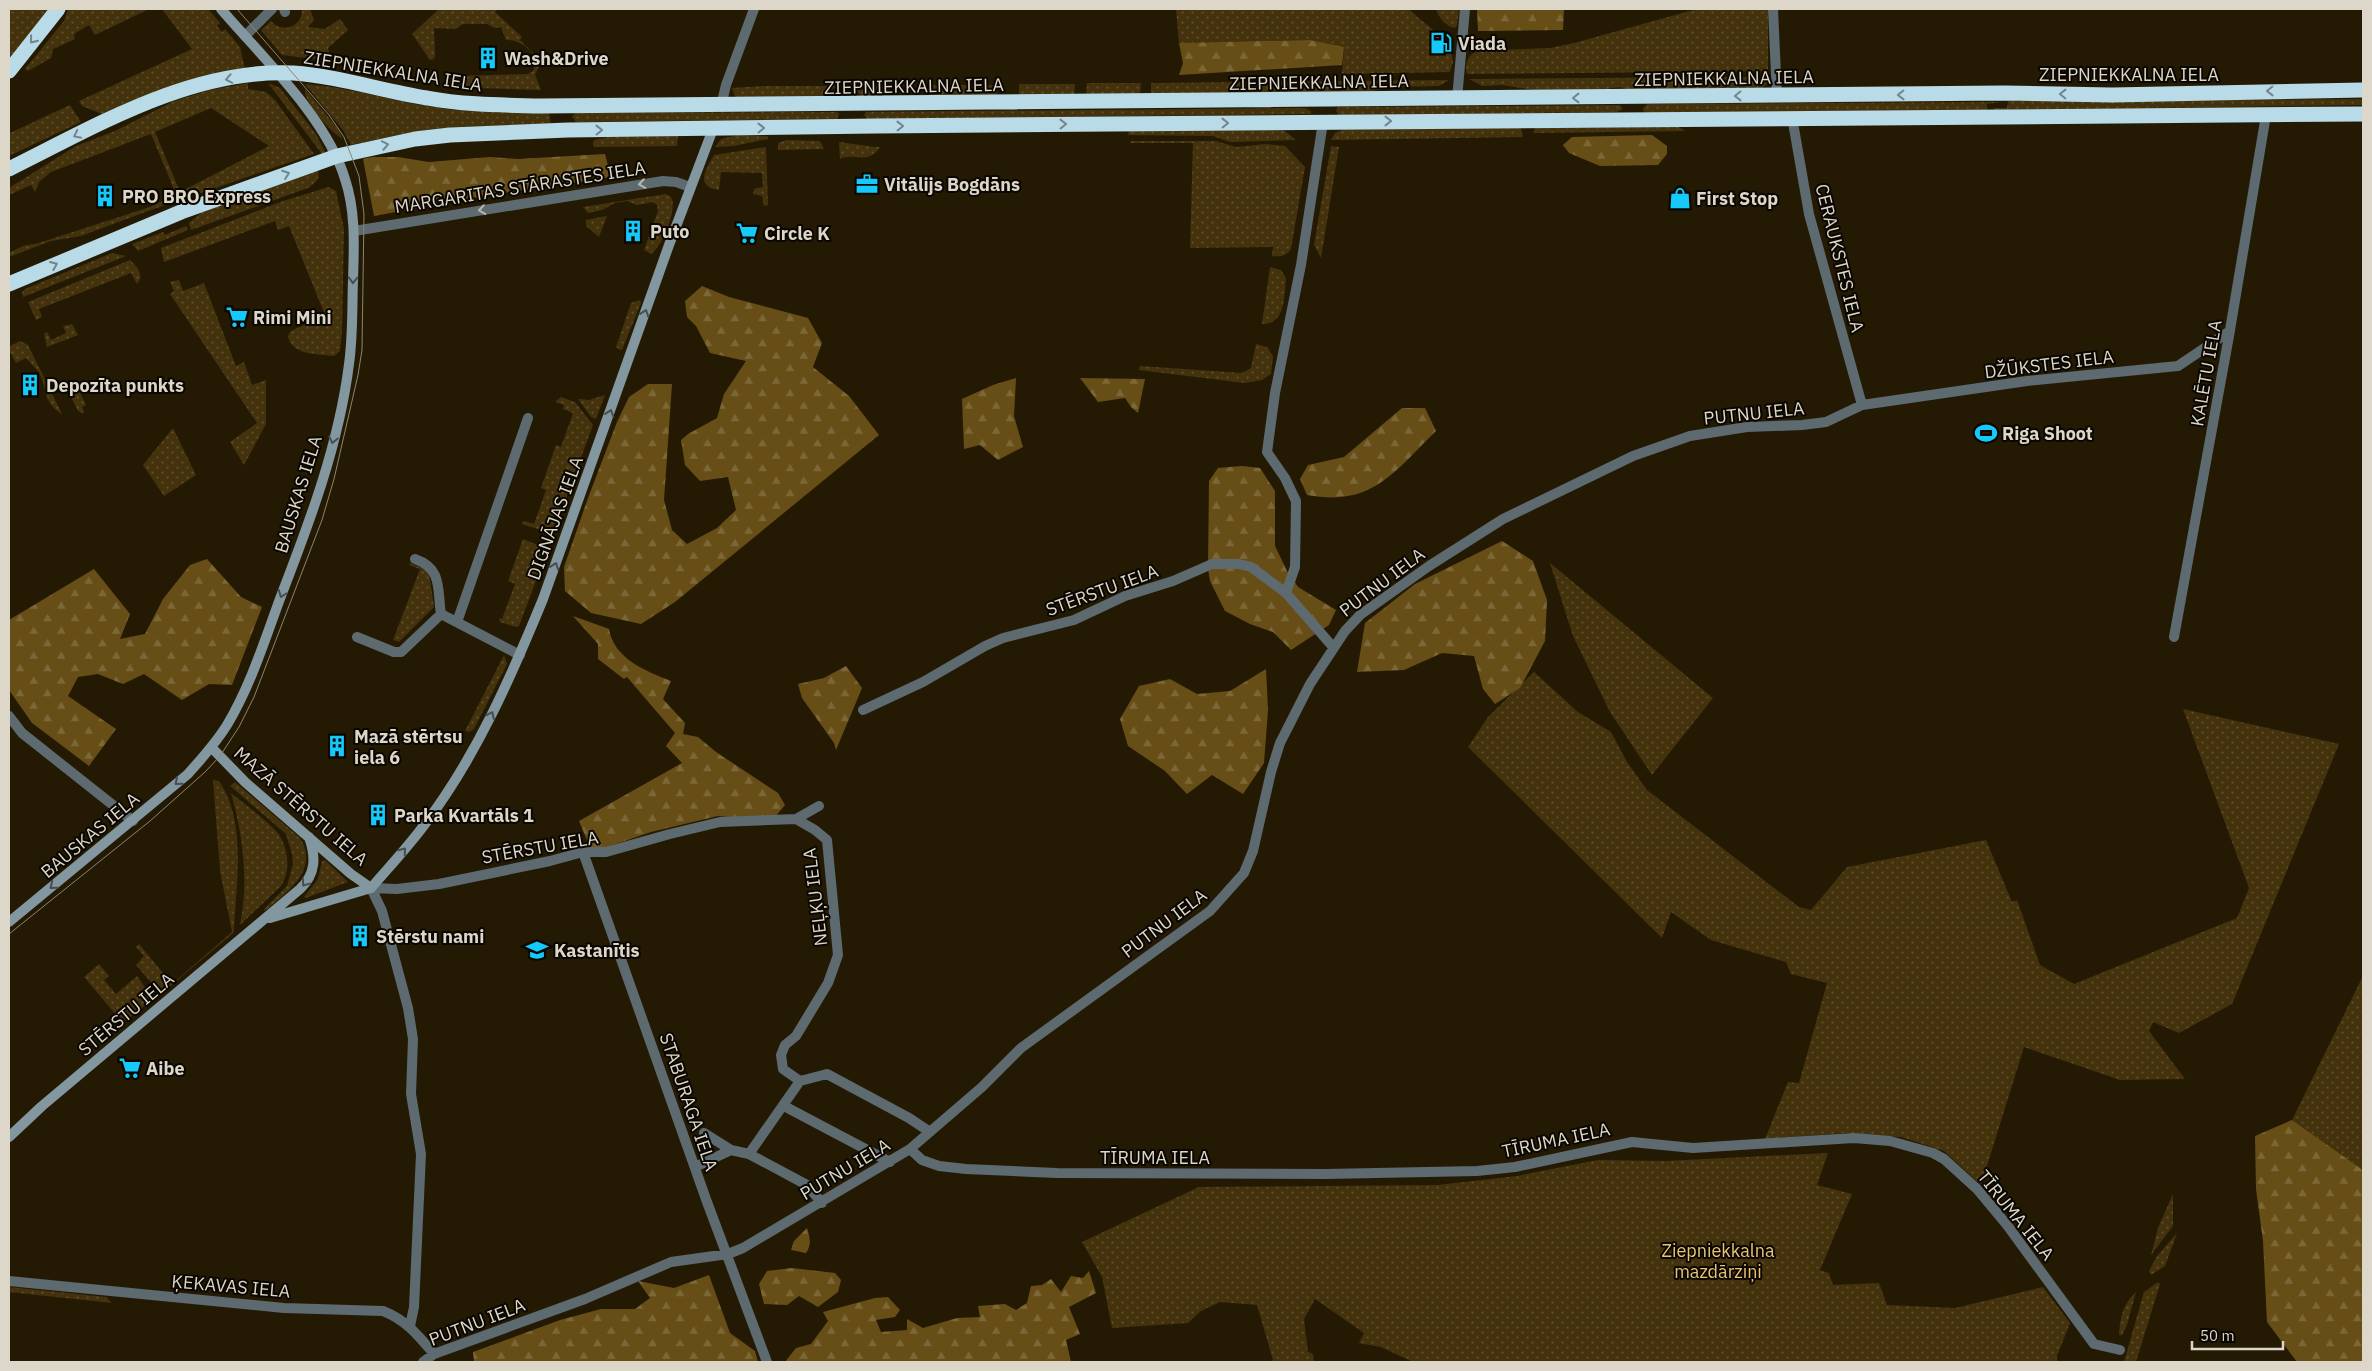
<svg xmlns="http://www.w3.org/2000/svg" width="2372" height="1371" viewBox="0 0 2372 1371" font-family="'IBM Plex Sans',sans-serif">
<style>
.green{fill:url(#green-dots);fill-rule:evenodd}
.forest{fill:url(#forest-firs)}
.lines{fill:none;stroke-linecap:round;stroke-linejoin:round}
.street{stroke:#5d6a6f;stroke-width:10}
.secondary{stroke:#82979f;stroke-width:10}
.highway{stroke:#b9dae7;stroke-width:15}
.tram{stroke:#8c8472;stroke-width:1}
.oneway{stroke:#73858b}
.oneway2{stroke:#b7b6ae}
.oneway3{stroke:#464e50}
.labels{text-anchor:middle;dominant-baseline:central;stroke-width:4;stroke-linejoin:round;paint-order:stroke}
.poi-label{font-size:18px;font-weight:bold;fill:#ddd7c9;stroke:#0a0601;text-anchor:start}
.street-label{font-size:18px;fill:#ddd7c9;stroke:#0a0601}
.park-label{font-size:18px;fill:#eac474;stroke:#0a0601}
</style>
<defs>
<pattern id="green-dots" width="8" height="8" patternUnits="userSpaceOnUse" patternTransform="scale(1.25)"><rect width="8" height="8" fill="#43320c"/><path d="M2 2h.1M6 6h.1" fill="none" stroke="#5e4f2e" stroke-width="1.8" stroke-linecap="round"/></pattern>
<pattern id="forest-firs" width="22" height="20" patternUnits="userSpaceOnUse" patternTransform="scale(1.25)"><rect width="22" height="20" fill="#664e16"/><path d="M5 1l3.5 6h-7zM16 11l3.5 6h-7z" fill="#7b6737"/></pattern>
</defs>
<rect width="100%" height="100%" fill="#241a04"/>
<!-- green -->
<path class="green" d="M9 9H49L9 59Z
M68 9H149L95 35 89 25 74 34 75 39 53 49 51 58 28 71 25 69 64 21Z
M162 9H208L220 23 217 26 222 32 225 29 240 47 245 69 138 99 102 114 82 106 79 101 192 49Z
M302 9H310L314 20 308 27 325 29 340 19 348 30 328 48 331 61 282 55 261 30 271 21C282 34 303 27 302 9Z
M439 9H497L495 12 522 37 520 40 536 56 540 55 541 61 535 75 541 90 477 88 449 84 448 79 454 76 528 74 533 71 536 60C530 47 519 40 506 40L501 27 495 28 487 24H463L455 29 434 28 435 55 434 59 430 60 412 34Z
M1176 9H1408L1444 39 1451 51 1453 62 1450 72 1342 74 1344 47 1310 40 1179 43Z
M1436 9H1459L1457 25 1455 28C1445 26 1439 18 1436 9Z
M1697 9H1768V71L1467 74C1464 65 1468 55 1477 51L1550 48 1574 43Z
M1748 77 1768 83 1762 88 1629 90 1619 87 1601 90 1541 91 1502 85 1482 86 1469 79Z
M1449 80 1439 86 1392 87 1364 93 1151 95V83Z
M248 83V89L266 92 275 100 314 154 148 211 81 236 51 241 9 257V253L23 246 39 243 150 207 176 194 151 134 51 172 39 182 35 192 31 185 9 195V188L76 146 115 131 174 101 210 90ZM211 108 269 146 180 192 155 132Z
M268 83 280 88 316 134 325 152 322 154Z
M1087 83H1141L1140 95H1086Z
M305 84C347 87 386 99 426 106 467 113 508 112 549 113L551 124 454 127 413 132 351 145 343 130Z
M1019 84H1075L1074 96H1019Z
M930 85H995L997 95 930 97Z
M763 86H890V93H870L869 98 864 99C852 84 835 81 823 97L741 99 735 96 732 88Z
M305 89 338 129 343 139C332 134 302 100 305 89Z
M2363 99V105L1993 110 1994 108H2007L2008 101Z
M2001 102 1987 104V110L1649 113 1643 111V108L1647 104Z
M70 105 81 122 9 156V130L10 133Z
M1620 105 1623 109 1617 112 1339 115 1336 111 1338 107Z
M1305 108 1311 111V114L868 119 864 115 866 112Z
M837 112 839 114 837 119 576 122 572 117 575 113Z
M1517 125 1521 129 1523 137 1331 140 1335 133 1344 129Z
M1679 127 1685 131 1533 133 1535 128Z
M1279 129 1285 131 1296 140 1230 142 1213 136 1128 135 1129 130Z
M738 135 767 136 768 139 734 146 715 147 721 139Z
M678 136 677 146 594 147 593 145 594 140 609 137Z
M786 140 820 141 824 149 778 150V143Z
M1131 141H1216L1236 147 1266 144 1285 146 1305 167 1291 249C1286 256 1281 257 1272 256L1273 247 1190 248 1193 143H1130Z
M839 142 875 147H880C868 166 854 152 840 159Z
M1331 146 1339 147 1321 258 1314 245Z
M766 147 768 205 764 206 762 196 753 194 754 189 763 187 762 173 721 172 719 190C694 187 706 169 714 155Z
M318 170C320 180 316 182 308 188L191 230 189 223 202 212Z
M329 187 336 191 344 229 342 332 340 351 334 356C318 354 291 355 288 336L291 331 325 315 289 226 278 230 275 221 164 262 161 248 283 201Z
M666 194 671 197C678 209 662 247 651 254L644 250 658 211 657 205 653 202 637 205 627 201 615 203 602 210 588 213 583 207Z
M607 216 599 237 586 226V220Z
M186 226 188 230 138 251 132 244 163 232 165 235Z
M112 253 126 256 23 297 22 292 25 289Z
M130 260C137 267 145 275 137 284L131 273 39 309 42 317 36 320 28 302Z
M1270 267 1281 270 1286 278C1284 295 1286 325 1262 324Z
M179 280 183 291 204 283 236 366 244 362 252 385 266 380V424L244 465 230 442 257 423 170 294 174 291 170 282Z
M640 300 641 303 622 350H620L616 347 631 303Z
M72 324 78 335 47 347 44 334 47 332 51 340 66 333 63 326Z
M20 341 28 345 62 414C42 402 48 388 39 373 36 368 30 363 26 358L16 363 10 352V346Z
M1256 344 1267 347 1273 356 1271 374 1262 380 1245 383 1139 370 1140 366 1242 373 1251 368Z
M75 383 86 405 82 407 84 412 82 413 78 411 66 387Z
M605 395 596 419 591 417 578 399 589 400Z
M561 397 575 402 593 425 553 534 522 524 524 521 534 524 546 490 541 488 556 445 561 447 573 413 563 409 564 405 555 402Z
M173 428 196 475 164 496 143 465Z
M523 539 548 549 519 626 516 627 500 622 499 618 502 619 515 584 508 581Z
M410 563 429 572 434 607 399 642 384 637 393 640 420 569 409 565Z
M1550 563 1713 698 1652 775 1610 712 1573 636Z
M504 655 507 664 474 729 469 732 465 731Z
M1534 672 1578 712 1611 732 1627 762 1647 790 1799 907 1811 910 1847 867 1986 840 2012 902 2017 900 2040 965 2074 984 2237 918 2249 888 2183 709 2339 744 2232 1004 2179 1033 2153 1022 2149 1031 2185 1079 2120 1080 2024 1047 1981 1185 1944 1151 1901 1137 1845 1133 1765 1139 1788 1082 1799 1083 1827 983 1791 974 1786 962 1711 940 1671 912 1662 938 1468 747 1488 717Z
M213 780 219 781C247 822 236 883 234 930L232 934 161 994 136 965 144 956 136 947 139 944 172 984 232 932 220 871Z
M235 782 300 838C320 870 287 892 265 911L264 909 287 886 293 864 292 854 286 834 230 786Z
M231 793C242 802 276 827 281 838 289 853 290 872 281 886L240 925C249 882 243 835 231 793Z
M325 860 348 882 306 898 304 897 318 879 322 861Z
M99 964 109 976 104 980 116 994 137 976 153 999 123 1023 84 977Z
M2363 976V1170L2292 1120Z
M1828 1153 1817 1185 1852 1194 1820 1270 1829 1273 1833 1285 1879 1283 1887 1305 1955 1308 2043 1287 2070 1323 2057 1356V1362H1413L1381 1347 1359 1343 1364 1333 1315 1299 1304 1319 1308 1352 1313 1354 1314 1362H1270L1273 1360 1257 1305 1220 1302 1201 1311 1188 1323 1112 1328 1102 1277 1082 1242 1199 1187 1438 1185 1517 1176 1598 1160 1666 1161Z
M2173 1194V1226L2151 1255 2158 1228Z
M2177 1233 2165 1266 2151 1275 2149 1271 2157 1256Z
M2158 1282 2160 1284 2136 1362H2124L2144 1292Z
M9 1287 106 1297 112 1303 9 1292Z
M2136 1292 2127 1325 2122 1335H2119C2120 1317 2123 1304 2136 1292Z"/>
<!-- forest -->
<path class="forest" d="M1477 9H1564L1563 30 1478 31Z
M1310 40 1344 47 1342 65 1179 75 1183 63 1179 43Z
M1652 135 1667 146V154L1658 165 1600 166 1569 153 1563 145 1572 137Z
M605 154 611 177 484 196 374 216 363 159 372 157H398L429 162 490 157 518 159Z
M702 286 729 297 808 318 822 343 813 367 849 396 879 435 675 602 641 624 591 613 565 591 564 567 588 498 617 422 629 397 648 384H672L664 500 672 530 687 544 717 528 736 510 728 477 700 481 685 465 681 440 688 434 717 418 724 394 746 361 710 353 696 326 687 317 685 301Z
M1016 378 1014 416 1023 447 998 460 980 445 964 449 962 399 993 385Z
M1080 378 1145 379 1138 413 1131 407 1125 398 1098 402Z
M1402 408H1425L1436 431C1393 473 1372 507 1307 495L1300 479 1308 465 1344 457Z
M1242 466 1260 468 1275 491V546L1287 571 1298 587 1336 610 1329 625 1291 650 1273 632 1250 624 1225 611 1210 581 1208 569 1209 481 1218 468Z
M1502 541 1533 561 1547 600 1545 641 1520 688 1495 704 1483 689 1474 656 1442 653 1404 670 1357 672 1365 623 1415 584Z
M207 559 241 597 262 607 232 685 209 684 182 700 144 674 123 684 98 674 78 677 68 696 116 729 89 766 32 723 9 690V620L94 569 130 614 120 639 145 634 163 599 190 565Z
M573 616 609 629C614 659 646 671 671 681L663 699 685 723 683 734 698 737 716 752 778 793 785 805 774 818 750 819 718 816 651 832 607 847H590L579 821 682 763 666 746 675 733 627 677 624 679 598 659V644Z
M846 666 862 688 836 750 834 743 802 698 798 684 824 678Z
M1266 669 1268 710 1264 763 1243 794 1212 775 1187 794 1165 771 1128 746 1120 719 1139 686 1170 679 1197 694 1230 691Z
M2292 1120 2363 1170V1362H2297L2267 1322 2263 1241 2256 1189 2255 1136Z
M807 1228C810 1238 812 1244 806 1253L791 1250 794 1241Z
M792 1268 835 1273 841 1280 838 1292 818 1307 799 1296 787 1305 764 1304 759 1284 767 1271Z
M1089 1271 1096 1293 1069 1307 1080 1334 1066 1340 1071 1362H785L796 1348 811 1344 828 1321 823 1312 875 1298 888 1297 900 1310 895 1317 876 1320 881 1332 907 1330V1319L923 1328 957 1318 980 1317 978 1306 1005 1304 1016 1310 1027 1303 1031 1286 1042 1285 1051 1279 1061 1292 1071 1276 1083 1278Z
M709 1275 730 1333 755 1351 758 1362H474L473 1352 560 1320 601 1309H635L650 1298 638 1281 674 1288Z"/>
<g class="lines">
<!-- street -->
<path class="street" d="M284 9 285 12
M1773 9 1777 96
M245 36 272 9
M1457 99 1465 9
M721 106 726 85 754 9
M1792 117 1809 214 1862 405
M354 231 663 181 676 182 690 187
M415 559C443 569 437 589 441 614
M1286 593 1295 567 1296 501 1285 478 1267 452 1275 393 1301 265 1323 122
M457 622 528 418
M357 637 394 652H401L441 614 520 655
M2174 637 2229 336 2266 115
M863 710 923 682 985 646 1003 638 1074 620 1125 596 1173 581 1212 564H1239L1251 567 1286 593 1333 647
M9 716 22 733 133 821
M796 819 815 830 827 840 838 955 828 983 796 1036 785 1045 781 1055 783 1069 800 1081
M583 852 707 1202 767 1362
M784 1106 890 1162
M704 1133 731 1150 749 1154 807 1185 822 1203
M910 1149 922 1160 939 1166 966 1169 1057 1173 1326 1174 1477 1171 1515 1167 1632 1142 1693 1148 1854 1138 1890 1141 1933 1153 1944 1159 1977 1189 2007 1225 2094 1344 2120 1350
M749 1154 800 1081 827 1074 909 1118 930 1132
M695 1167 731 1150
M9 1281 284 1308 383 1311C406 1320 418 1335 434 1354
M410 1326 414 1307 421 1154 411 1094 413 1039 408 1008 382 911 371 888 397 889 439 884 550 861 583 852H606L670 834 720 822 796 819 819 806
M423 1362 434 1354 585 1299 671 1262 728 1254 743 1248 910 1149 982 1087 1021 1048 1210 911 1244 873 1253 851 1271 772 1280 743 1310 684 1345 631 1360 615 1429 566 1503 519 1633 456 1690 436 1747 427 1802 425 1826 422 1862 405 2027 381 2178 366 2230 331"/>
<!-- secondary -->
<path class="secondary" d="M212 748 245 782 351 874 371 888
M371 888C389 867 408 847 425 824 476 757 511 677 543 599L669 245 713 129
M270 918 371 888
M9 922 188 774C202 758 216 743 227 725 251 685 265 639 281 596 310 521 339 444 349 364 353 336 352 308 353 280 354 246 356 212 345 179 327 118 262 57 221 9
M9 1137 42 1106 300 889C316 874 316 857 309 837"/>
<!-- highway -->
<path class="highway" d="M9 71 58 9
M9 169C96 126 192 68 293 73 338 76 382 91 427 98 464 105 502 105 540 106L2005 93 2112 95 2363 90
M9 284 181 212 337 156 415 139 450 135 568 130 876 126 2363 114"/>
<!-- tram -->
<path class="tram" d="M9 934 150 821 205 772 220 756 239 727 254 697 322 520 334 479 358 375 362 350 364 214 359 176 344 137 329 115 237 9"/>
</g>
<!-- one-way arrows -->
<defs><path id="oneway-chevron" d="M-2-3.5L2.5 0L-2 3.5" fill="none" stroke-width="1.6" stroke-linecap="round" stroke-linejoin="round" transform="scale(1.25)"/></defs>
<g class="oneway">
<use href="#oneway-chevron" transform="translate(33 40) rotate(128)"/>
<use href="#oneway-chevron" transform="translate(229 79) rotate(169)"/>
<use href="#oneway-chevron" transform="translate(2270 91) rotate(179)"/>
<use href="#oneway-chevron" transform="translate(2063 94) rotate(-179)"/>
<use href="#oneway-chevron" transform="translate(1901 95) rotate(179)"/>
<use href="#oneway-chevron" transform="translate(1738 96) rotate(179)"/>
<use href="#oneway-chevron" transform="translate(1576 98) rotate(180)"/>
<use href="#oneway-chevron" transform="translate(1388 121)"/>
<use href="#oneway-chevron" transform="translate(1225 123) rotate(-1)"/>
<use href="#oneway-chevron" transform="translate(1063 124) rotate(-1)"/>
<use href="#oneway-chevron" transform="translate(900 126) rotate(-1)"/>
<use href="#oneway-chevron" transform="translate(761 128) rotate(-1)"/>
<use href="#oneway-chevron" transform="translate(599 130) rotate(-1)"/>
<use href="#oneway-chevron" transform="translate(77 135) rotate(154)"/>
<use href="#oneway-chevron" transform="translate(385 145) rotate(-11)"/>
<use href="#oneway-chevron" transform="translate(286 174) rotate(-20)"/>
<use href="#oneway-chevron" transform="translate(54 265) rotate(-23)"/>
</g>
<g class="oneway2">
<use href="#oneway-chevron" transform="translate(642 184) rotate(171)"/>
<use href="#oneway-chevron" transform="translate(482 210) rotate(171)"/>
</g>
<g class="oneway3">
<use href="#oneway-chevron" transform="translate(353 280) rotate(91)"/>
<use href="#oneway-chevron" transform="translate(645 313) rotate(-71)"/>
<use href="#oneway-chevron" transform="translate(610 413) rotate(-71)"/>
<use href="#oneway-chevron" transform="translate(333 440) rotate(103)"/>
<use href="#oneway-chevron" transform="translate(555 566) rotate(-70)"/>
<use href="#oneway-chevron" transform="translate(282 594) rotate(111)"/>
<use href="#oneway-chevron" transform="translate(491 715) rotate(-64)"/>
<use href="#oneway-chevron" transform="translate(178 782) rotate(139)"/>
<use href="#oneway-chevron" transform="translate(403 851) rotate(-51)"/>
<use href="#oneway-chevron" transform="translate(305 883) rotate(127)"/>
<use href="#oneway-chevron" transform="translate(53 886) rotate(141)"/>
</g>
<!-- icons -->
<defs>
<g id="fuel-bare" transform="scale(1.725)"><path d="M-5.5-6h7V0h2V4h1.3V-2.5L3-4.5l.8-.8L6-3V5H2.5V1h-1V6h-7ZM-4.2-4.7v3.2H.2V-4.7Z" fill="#15cafb" stroke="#0a0601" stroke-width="2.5" paint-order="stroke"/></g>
<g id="building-bare" transform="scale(1.725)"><path d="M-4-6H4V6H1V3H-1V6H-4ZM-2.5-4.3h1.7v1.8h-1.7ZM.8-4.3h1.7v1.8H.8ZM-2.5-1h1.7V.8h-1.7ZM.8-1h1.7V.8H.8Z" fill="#15cafb" stroke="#0a0601" stroke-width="2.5" paint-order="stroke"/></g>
<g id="office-bare" transform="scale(1.725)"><path d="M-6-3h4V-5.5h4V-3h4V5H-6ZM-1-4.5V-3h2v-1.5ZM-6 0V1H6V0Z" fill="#15cafb" stroke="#0a0601" stroke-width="2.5" paint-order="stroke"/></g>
<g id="shop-bare" transform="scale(1.725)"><path d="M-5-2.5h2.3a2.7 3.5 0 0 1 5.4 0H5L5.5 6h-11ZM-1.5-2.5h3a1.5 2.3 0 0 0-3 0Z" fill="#15cafb" stroke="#0a0601" stroke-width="2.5" paint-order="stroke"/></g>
<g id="supermarket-bare" transform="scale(1.725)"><path d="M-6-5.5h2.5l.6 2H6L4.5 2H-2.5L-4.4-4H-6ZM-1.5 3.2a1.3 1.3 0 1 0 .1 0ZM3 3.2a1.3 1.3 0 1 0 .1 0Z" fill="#15cafb" stroke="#0a0601" stroke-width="2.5" paint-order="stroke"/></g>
<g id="stadium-bare" transform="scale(1.725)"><path d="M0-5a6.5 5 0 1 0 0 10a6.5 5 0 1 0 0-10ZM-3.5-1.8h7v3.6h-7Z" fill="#15cafb" stroke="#0a0601" stroke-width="2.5" paint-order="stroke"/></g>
<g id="school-bare" transform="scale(1.725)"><path d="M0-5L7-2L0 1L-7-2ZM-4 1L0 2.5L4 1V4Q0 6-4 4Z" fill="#15cafb" stroke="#0a0601" stroke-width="2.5" paint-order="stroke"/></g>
</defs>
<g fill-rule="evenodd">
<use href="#fuel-bare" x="1441" y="43"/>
<use href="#building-bare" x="488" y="58"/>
<use href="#office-bare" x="867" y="184"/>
<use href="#building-bare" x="105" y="196"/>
<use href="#shop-bare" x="1680" y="198"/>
<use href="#building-bare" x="633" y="231"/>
<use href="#supermarket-bare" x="747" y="233"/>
<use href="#supermarket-bare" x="237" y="317"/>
<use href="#building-bare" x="30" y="385"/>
<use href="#stadium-bare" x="1986" y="433"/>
<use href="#building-bare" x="337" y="746"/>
<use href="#building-bare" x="378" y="815"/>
<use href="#building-bare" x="360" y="936"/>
<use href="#school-bare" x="537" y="950"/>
<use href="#supermarket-bare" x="130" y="1068"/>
</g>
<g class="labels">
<!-- poi labels -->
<g class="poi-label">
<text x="1458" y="43">Viada</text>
<text x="504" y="58">Wash&amp;Drive</text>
<text x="884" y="184">Vitālijs Bogdāns</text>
<text x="122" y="196">PRO BRO Express</text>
<text x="1696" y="198">First Stop</text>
<text x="650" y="231">Puto</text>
<text x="764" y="233">Circle K</text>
<text x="253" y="317">Rimi Mini</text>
<text x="46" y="385">Depozīta punkts</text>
<text x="2002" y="433">Riga Shoot</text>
<text x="354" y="736">Mazā stērtsu<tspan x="354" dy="21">iela 6</tspan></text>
<text x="394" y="815">Parka Kvartāls 1</text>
<text x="376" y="936">Stērstu nami</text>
<text x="554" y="950">Kastanītis</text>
<text x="146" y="1068">Aibe</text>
</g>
<!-- street labels -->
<g class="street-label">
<text transform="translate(393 71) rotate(9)">ZIEPNIEKKALNA IELA</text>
<text x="2129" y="74">ZIEPNIEKKALNA IELA</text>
<text transform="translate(1724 78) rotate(-1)">ZIEPNIEKKALNA IELA</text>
<text transform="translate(1319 82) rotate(-1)">ZIEPNIEKKALNA IELA</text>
<text transform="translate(914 86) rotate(-1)">ZIEPNIEKKALNA IELA</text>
<text transform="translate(520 187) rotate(-9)">MARGARITAS STĀRASTES IELA</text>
<text transform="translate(1840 258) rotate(76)">CERAUKSTES IELA</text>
<text transform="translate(2049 364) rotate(-7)">DŽŪKSTES IELA</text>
<text transform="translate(2206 373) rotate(-80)">KALĒTU IELA</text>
<text transform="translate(1754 413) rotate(-6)">PUTNU IELA</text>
<text transform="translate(298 494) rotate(-73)">BAUSKAS IELA</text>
<text transform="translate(555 518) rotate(-70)">DIGNĀJAS IELA</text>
<text transform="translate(1382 582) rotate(-37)">PUTNU IELA</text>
<text transform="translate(1102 590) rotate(-20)">STĒRSTU IELA</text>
<text transform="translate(301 806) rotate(41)">MAZĀ STĒRSTU IELA</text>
<text transform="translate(90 835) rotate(-40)">BAUSKAS IELA</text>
<text transform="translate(540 847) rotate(-10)">STĒRSTU IELA</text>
<text transform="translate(815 897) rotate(-97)">NEĻĶU IELA</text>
<text transform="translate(1164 923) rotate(-37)">PUTNU IELA</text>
<text transform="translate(126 1014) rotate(-40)">STĒRSTU IELA</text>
<text transform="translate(689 1102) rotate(71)">STABURAGA IELA</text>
<text transform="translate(1556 1140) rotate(-12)">TĪRUMA IELA</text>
<text x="1155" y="1157">TĪRUMA IELA</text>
<text transform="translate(845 1169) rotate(-31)">PUTNU IELA</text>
<text transform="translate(2016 1215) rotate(51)">TĪRUMA IELA</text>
<text transform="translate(231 1286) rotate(5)">ĶEKAVAS IELA</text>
<text transform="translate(477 1322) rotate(-21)">PUTNU IELA</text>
</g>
<!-- park labels -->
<g class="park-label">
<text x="1718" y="1250">Ziepniekkalna<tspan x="1718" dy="21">mazdārziņi</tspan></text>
</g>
</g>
<!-- border -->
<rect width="2372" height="1371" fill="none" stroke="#ddd7c9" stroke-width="20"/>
<!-- scale -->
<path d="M2192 1341v8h91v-8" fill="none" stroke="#ddd7c9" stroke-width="2.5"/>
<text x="2200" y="1341" font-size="15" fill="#ddd7c9" stroke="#0a0601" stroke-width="4" paint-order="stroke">50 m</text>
</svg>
